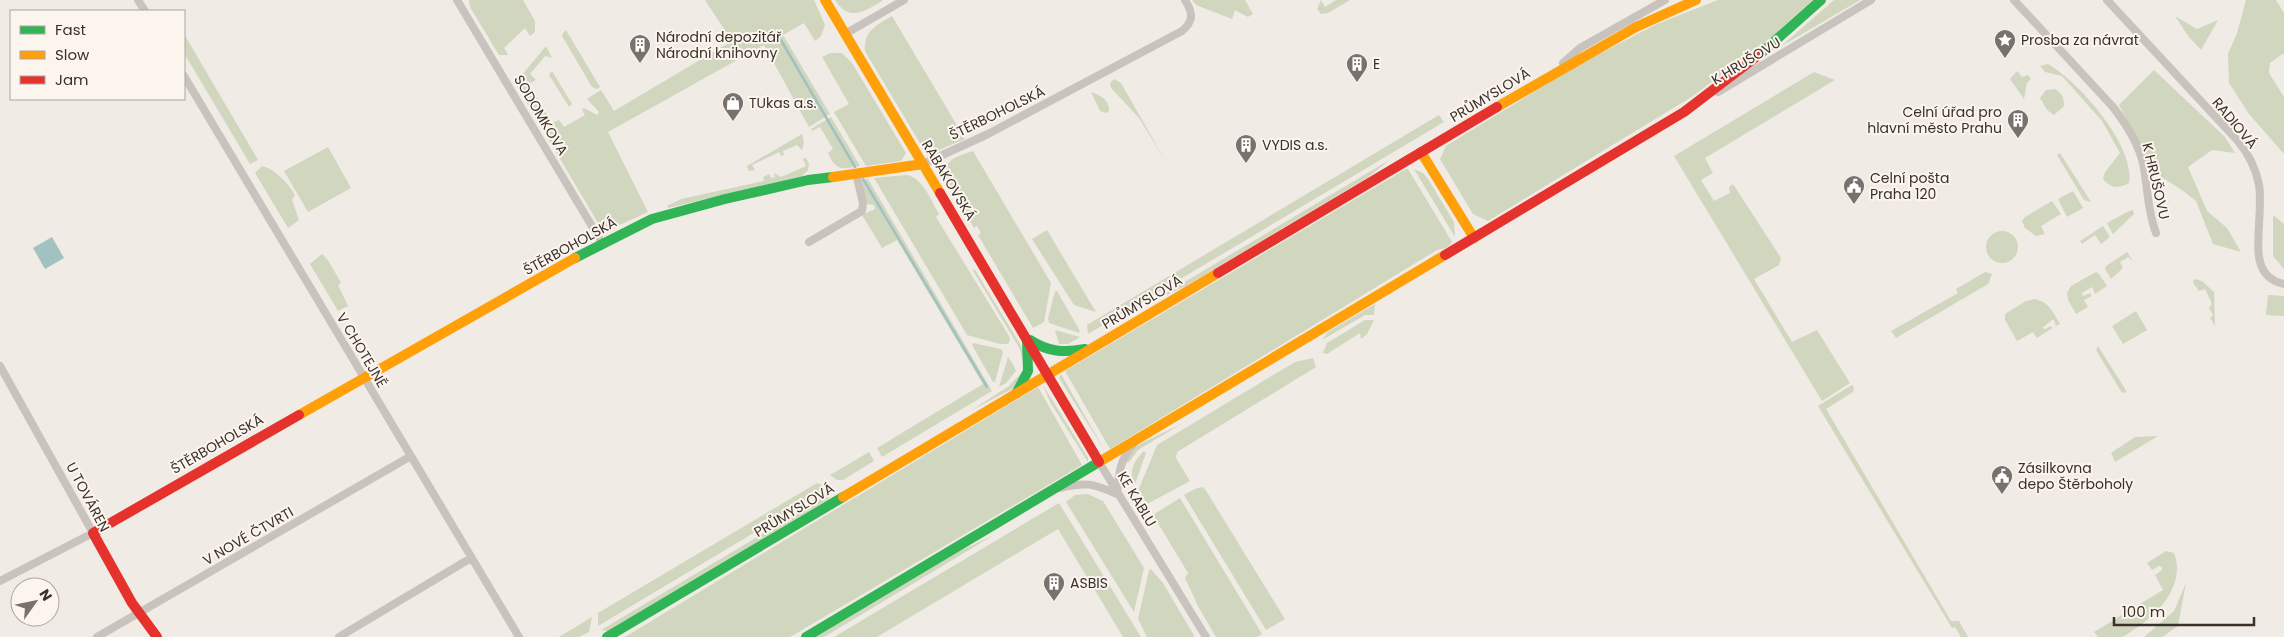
<svg xmlns="http://www.w3.org/2000/svg" width="2284" height="637" viewBox="0 0 2284 637" font-family="Poppins,sans-serif">
<style>
.green{fill:#d1d6bf}
.water{fill:#a1c2c1}
.lines{fill:none;stroke-linecap:round;stroke-linejoin:round}
.stream{stroke:#a1c2c1;stroke-width:2.5}
.street{stroke:#c9c3be;stroke-width:8}
.fast{stroke:#30b455;stroke-width:10}
.slow{stroke:#ff9f0a;stroke-width:10}
.jam{stroke:#e5322d;stroke-width:10}
.labels{text-anchor:middle;dominant-baseline:central;stroke-width:4;stroke-linejoin:round;paint-order:stroke}
.poi-label{font-size:14px;fill:#3b302b;stroke:#fbf5ee;text-anchor:start}
.street-label{font-size:14px;fill:#3b302b;stroke:#fbf5ee}
</style>
<rect width="100%" height="100%" fill="#f0ebe5"/>
<!-- green -->
<path class="green" d="M469 0H523L535 21V32L530 36 525 28 504 48 508 55H499L470 7Z
M705 0H814L825 25 821 36 815 41 804 23 783 35 830 114 809 127 764 45 608 132 648 212 611 229 605 230 598 223 517 86V81L546 46 552 58 545 56 530 74 536 80 529 84 552 123 559 120 564 127 585 115 582 110 584 108 597 115 599 112 587 99 601 90 614 111 732 41Z
M835 0H882V1C864 12 849 22 835 0Z
M1192 0H1245L1253 14 1248 17 1235 10 1232 19 1196 5Z
M1321 0 1325 7 1336 0H1350L1328 13 1321 14 1317 9Z
M1718 0H1813L1751 55 1742 59 1693 96 1488 221 1473 214 1440 159 1446 146 1576 66 1657 24Z
M1834 0H1860L1780 47Z
M2246 0H2276L2284 13V53L2270 63 2269 73 2284 97V154L2249 114 2229 83 2228 54 2237 33Z
M892 16 965 139 927 155 865 51C863 31 877 25 892 16Z
M2175 16 2197 29 2218 20 2201 50 2189 37Z
M566 30 600 87 597 89 592 87 562 36 563 33Z
M184 34 258 160 250 164 184 53Z
M830 53H842L852 63 906 153 901 161 866 166 834 112 849 104 822 57Z
M2048 64C2078 81 2136 146 2129 183 2119 189 2110 188 2103 179L2105 172 2120 153 2102 121 2062 76 2045 72 2040 66Z
M2154 70 2225 137 2235 153 2212 150 2188 167 2207 211 2227 228 2241 252 2213 244 2196 201 2179 188 2153 172 2119 105Z
M552 71 572 104 569 107 549 75Z
M2017 71 2022 77 2028 75 2031 79 2027 83 2024 99 2010 79Z
M1814 72 1835 80 1705 158 1713 173 1701 180 1714 201 1730 193 1729 187 1733 184 1781 258 1779 265 1754 279 1792 342 1817 330 1850 383 1822 401 1674 156Z
M1114 79 1121 83 1165 160 1139 118 1111 88 1110 83Z
M2055 89C2062 93 2064 98 2064 106L2054 115 2047 110 2040 98 2046 90Z
M1091 92C1100 95 1110 100 1109 111L1106 113 1100 111Z
M1439 115 1444 122 1088 334 1087 325Z
M831 117 860 166C843 169 836 172 828 153L833 149 820 127 812 131 811 129Z
M802 134 804 142 802 150 797 145 783 151 784 155 781 156 779 152 752 165 755 170 749 171 747 166Z
M328 147 351 188 308 212 284 171Z
M973 151 1051 283 1044 322 1033 328 978 235 981 233 977 226 974 228 945 178C943 159 958 156 973 151Z
M2060 153 2091 202 2084 200 2057 155Z
M806 158 809 164 808 170 802 176 668 208 667 206 681 199 764 181 763 177 769 174 771 178 775 177 774 173 781 177 806 166 803 159Z
M1391 159 1367 178 1184 287 1151 302Z
M262 166C275 169 288 183 295 195L292 200 299 220 288 228 255 173Z
M1406 169H1408L1452 242C1448 248 1444 249 1437 250L1110 449 1065 371Z
M1414 169 1423 173 1428 179 1454 222 1455 237Z
M907 175C924 179 931 201 939 214L936 217 1009 336 1010 340 1008 344H1000L967 335 874 178Z
M868 179 992 391 882 457 877 448 983 384 897 240 882 248 862 215 875 209 874 205 866 204 862 180Z
M2073 191 2083 208 2067 217 2058 199Z
M2052 201 2061 214 2041 226 2045 234 2036 236 2025 228 2022 221 2025 217Z
M2133 210 2134 214 2113 234 2107 223 2127 212Z
M2273 215 2284 224V269L2273 256Z
M2103 226 2110 237 2101 244 2095 235 2082 244 2080 241Z
M1047 230 1096 312 1074 305 1032 239Z
M1986 247a16 16 0 1 1 32 0a16 16 0 1 1-32 0Z
M2127 252 2133 261 2128 257 2120 262 2123 268 2111 279 2105 269 2106 266Z
M322 254 328 260 341 283 338 285 348 306 338 311 310 264Z
M972 269 975 270 1020 344 1024 354V367L1020 349Z
M1985 272 1992 274 1988 284 1896 338 1891 331 1958 293 1956 289Z
M2096 272 2099 274 2107 286 2095 294 2092 287 2082 293 2083 296 2090 293 2092 296 2084 300 2088 307 2076 314 2068 300 2067 293 2071 286Z
M2194 279 2202 281 2214 292 2215 326 2210 318 2213 315 2209 308 2212 304 2205 289 2199 291 2193 283Z
M1055 291H1057L1080 331 1079 333 1049 323 1048 318Z
M2268 295 2284 296V316L2266 315Z
M2034 299C2048 301 2053 312 2060 324L2056 326 2054 320H2052L2042 328 2045 329 2051 326 2052 328 2037 338 2033 332 2017 341 2005 320V314L2026 301Z
M1375 304 1374 315H1365L1322 340 1328 332Z
M2136 311 2147 330 2123 344 2112 326Z
M1365 320H1374L1367 334 1361 339 1360 333 1327 354 1323 353 1327 343Z
M1055 330 1080 337 1068 344H1059Z
M973 343 1001 349 1003 352 995 382H993L972 345Z
M2098 346 2127 392 2122 393 2096 350Z
M1008 357 1014 366 1016 371 1006 383 999 387Z
M1313 358 1316 367 1177 452 1176 458 1190 481 1147 504 1138 491 1157 445 1295 362Z
M1021 373H1023L1012 389 970 411 1009 386Z
M1061 374 1105 451 1059 378Z
M1043 385 1088 458V462L1050 402Z
M1852 385 1854 388 1853 392 1826 409 1951 621H1959L1968 637H1961L1955 627 1952 628 1818 406Z
M1038 387 1082 465 790 637H625Z
M1183 423 1138 450 1129 462 1125 463 1134 448 1140 444Z
M2158 436 2115 462 2111 453 2135 437Z
M1144 451 1146 453 1135 484C1127 472 1135 460 1144 451Z
M869 452 874 461 843 480H837L830 475Z
M817 483 829 488 598 626V613Z
M1202 487 1205 489 1285 619 1266 630 1184 495 1195 489Z
M831 493 829 499 608 631 601 630Z
M1088 494 1103 501 1144 568 1134 612 1066 502 1075 495Z
M1180 498 1262 634 1257 637H1216L1199 608 1185 578 1188 573 1153 515Z
M1059 503 1141 637H1123L1058 529 877 637H834Z
M994 535 824 637H816L960 551Z
M2166 551 2174 553C2186 584 2159 614 2135 629 2131 631 2126 636 2122 637 2115 637 2105 637 2098 637L2094 632 2163 590 2155 575 2162 570V567L2159 566 2152 570 2147 563Z
M1151 569 1163 583 1195 637H1147L1138 619 1149 570Z
M2186 583 2178 626 2162 637H2144L2174 611Z
M592 617 589 632 579 637H559Z"/>
<!-- water -->
<path class="water" d="M52 237 64 258 45 269 33 248Z"/>
<g class="lines">
<!-- stream -->
<path class="stream" d="M778 35 855 167
M863 179 987 387"/>
<!-- street -->
<path class="street" d="M138 0 145 11
M457 0 602 243
M2014 0 2113 107C2126 124 2138 142 2143 163 2148 187 2147 210 2156 233
M2107 0 2237 140C2248 153 2256 168 2259 185 2263 206 2254 248 2261 265 2265 276 2274 282 2284 284
M845 34 904 0
M1563 63 1580 48 1665 0
M184 76 519 637
M1718 92 1871 0
M923 164 988 134 1182 31C1194 21 1193 13 1185 0
M809 242 862 211 863 203 856 173
M0 366 93 533 0 581
M1099 462 1206 637
M1059 488C1087 482 1092 483 1117 494
M1117 494C1119 472 1119 462 1134 443
M97 637 411 456
M339 637 471 558"/>
<!-- fast -->
<path class="fast" d="M1760 54 1821 0
M575 258 652 219 725 199 808 180 833 177
M1030 340C1048 352 1064 353 1085 349
M1017 392 1028 371 1027 340
M607 637 843 497
M806 637 1099 462"/>
<!-- slow -->
<path class="slow" d="M825 0 940 193
M1497 107 1636 27 1696 0
M1421 152 1474 238
M833 177 923 164
M299 415 575 258
M1099 462 1445 255
M843 497 1218 273"/>
<!-- jam -->
<path class="jam" d="M940 193 1099 462
M1445 255 1684 112 1760 54
M1218 273 1497 107
M157 637 132 603 93 533 299 415"/>
</g>
<!-- icons -->
<defs>
<g id="sight-pin" transform="scale(1.125)"><path d="M0 17L-7.5 6A9.5 9.5 0 1 1 7.5 6Z" fill="#7a716c" stroke="#fbf5ee"/><path d="M0-6L1.8-2.2L6-1.7L2.9 1.2L3.7 5.4L0 3.3L-3.7 5.4L-2.9 1.2L-6-1.7L-1.8-2.2Z" fill="#fff"/></g>
<g id="building-pin" transform="scale(1.125)"><path d="M0 17L-7.5 6A9.5 9.5 0 1 1 7.5 6Z" fill="#7a716c" stroke="#fbf5ee"/><path d="M-4-6H4V6H1V3H-1V6H-4ZM-2.5-4.3h1.7v1.8h-1.7ZM.8-4.3h1.7v1.8H.8ZM-2.5-1h1.7V.8h-1.7ZM.8-1h1.7V.8H.8Z" fill="#fff"/></g>
<g id="shop-pin" transform="scale(1.125)"><path d="M0 17L-7.5 6A9.5 9.5 0 1 1 7.5 6Z" fill="#7a716c" stroke="#fbf5ee"/><path d="M-5-2.5h2.3a2.7 3.5 0 0 1 5.4 0H5L5.5 6h-11ZM-1.5-2.5h3a1.5 2.3 0 0 0-3 0Z" fill="#fff"/></g>
<g id="civic-pin" transform="scale(1.125)"><path d="M0 17L-7.5 6A9.5 9.5 0 1 1 7.5 6Z" fill="#7a716c" stroke="#fbf5ee"/><path d="M-.6-6.5H3V-4.5H.6V-3L4-1V1h2V6H-6V1h2V-1L-.6-3ZM-1.2 2.5V6h2.4V2.5Z" fill="#fff"/></g>
</defs>
<g fill-rule="evenodd">
<use href="#sight-pin" x="2005" y="40"/>
<use href="#building-pin" x="640" y="45"/>
<use href="#building-pin" x="1357" y="64"/>
<use href="#shop-pin" x="733" y="103"/>
<use href="#building-pin" x="2018" y="120"/>
<use href="#building-pin" x="1246" y="145"/>
<use href="#civic-pin" x="1854" y="186"/>
<use href="#civic-pin" x="2002" y="476"/>
<use href="#building-pin" x="1054" y="583"/>
</g>
<g class="labels">
<!-- poi labels -->
<g class="poi-label">
<text x="656" y="37">Národní depozitář<tspan x="656" dy="16">Národní knihovny</tspan></text>
<text x="2021" y="40">Prosba za návrat</text>
<text x="1373" y="64">E</text>
<text x="749" y="103">TUkas a.s.</text>
<text x="2002" y="112" text-anchor="end">Celní úřad pro<tspan x="2002" dy="16">hlavní město Prahu</tspan></text>
<text x="1262" y="145">VYDIS a.s.</text>
<text x="1870" y="178">Celní pošta<tspan x="1870" dy="16">Praha 120</tspan></text>
<text x="2018" y="468">Zásilkovna<tspan x="2018" dy="16">depo Štěrboholy</tspan></text>
<text x="1070" y="583">ASBIS</text>
</g>
<!-- street labels -->
<g class="street-label">
<text transform="translate(1746 61) rotate(-31)">K HRUŠOVU</text>
<text transform="translate(1490 95) rotate(-31)">PRŮMYSLOVÁ</text>
<text transform="translate(997 113) rotate(-26)">ŠTĚRBOHOLSKÁ</text>
<text transform="translate(541 115) rotate(59)">SODOMKOVA</text>
<text transform="translate(2235 123) rotate(50)">RADIOVÁ</text>
<text transform="translate(949 180) rotate(59)">RABAKOVSKÁ</text>
<text transform="translate(2156 181) rotate(77)">K HRUŠOVU</text>
<text transform="translate(570 246) rotate(-29)">ŠTĚRBOHOLSKÁ</text>
<text transform="translate(1142 302) rotate(-31)">PRŮMYSLOVÁ</text>
<text transform="translate(362 350) rotate(59)">V CHOTEJNĚ</text>
<text transform="translate(217 444) rotate(-30)">ŠTĚRBOHOLSKÁ</text>
<text transform="translate(88 497) rotate(62)">U TOVÁREN</text>
<text transform="translate(1137 499) rotate(59)">KE KABLU</text>
<text transform="translate(794 510) rotate(-31)">PRŮMYSLOVÁ</text>
<text transform="translate(248 536) rotate(-30)">V NOVÉ ČTVRTI</text>
</g>
</g>
<!-- legend -->
<rect x="10" y="10" width="175" height="90" fill="#fbf5ee" stroke="#aea6a0"/>
<rect x="20" y="26" width="25" height="8" fill="#30b455" stroke="#aea6a0"/>
<text x="55" y="35" font-size="15" fill="#3b302b">Fast</text>
<rect x="20" y="51" width="25" height="8" fill="#ff9f0a" stroke="#aea6a0"/>
<text x="55" y="60" font-size="15" fill="#3b302b">Slow</text>
<rect x="20" y="76" width="25" height="8" fill="#e5322d" stroke="#aea6a0"/>
<text x="55" y="85" font-size="15" fill="#3b302b">Jam</text>
<!-- north arrow -->
<g transform="translate(35 602) rotate(57)"><circle r="24" fill="#fbf5ee" stroke="#aea6a0"/>
<path d="M0-4L9 19L0 12L-9 19Z" fill="#7a716c"/>
<text y="-8" font-size="14" font-weight="bold" text-anchor="middle" fill="#3b302b">N</text>
</g>
<!-- scale -->
<path d="M2114 617v8h140v-8" fill="none" stroke="#3b302b" stroke-width="2.5"/>
<text x="2122" y="617" font-size="15" fill="#3b302b" stroke="#fbf5ee" stroke-width="4" paint-order="stroke">100 m</text>
</svg>
